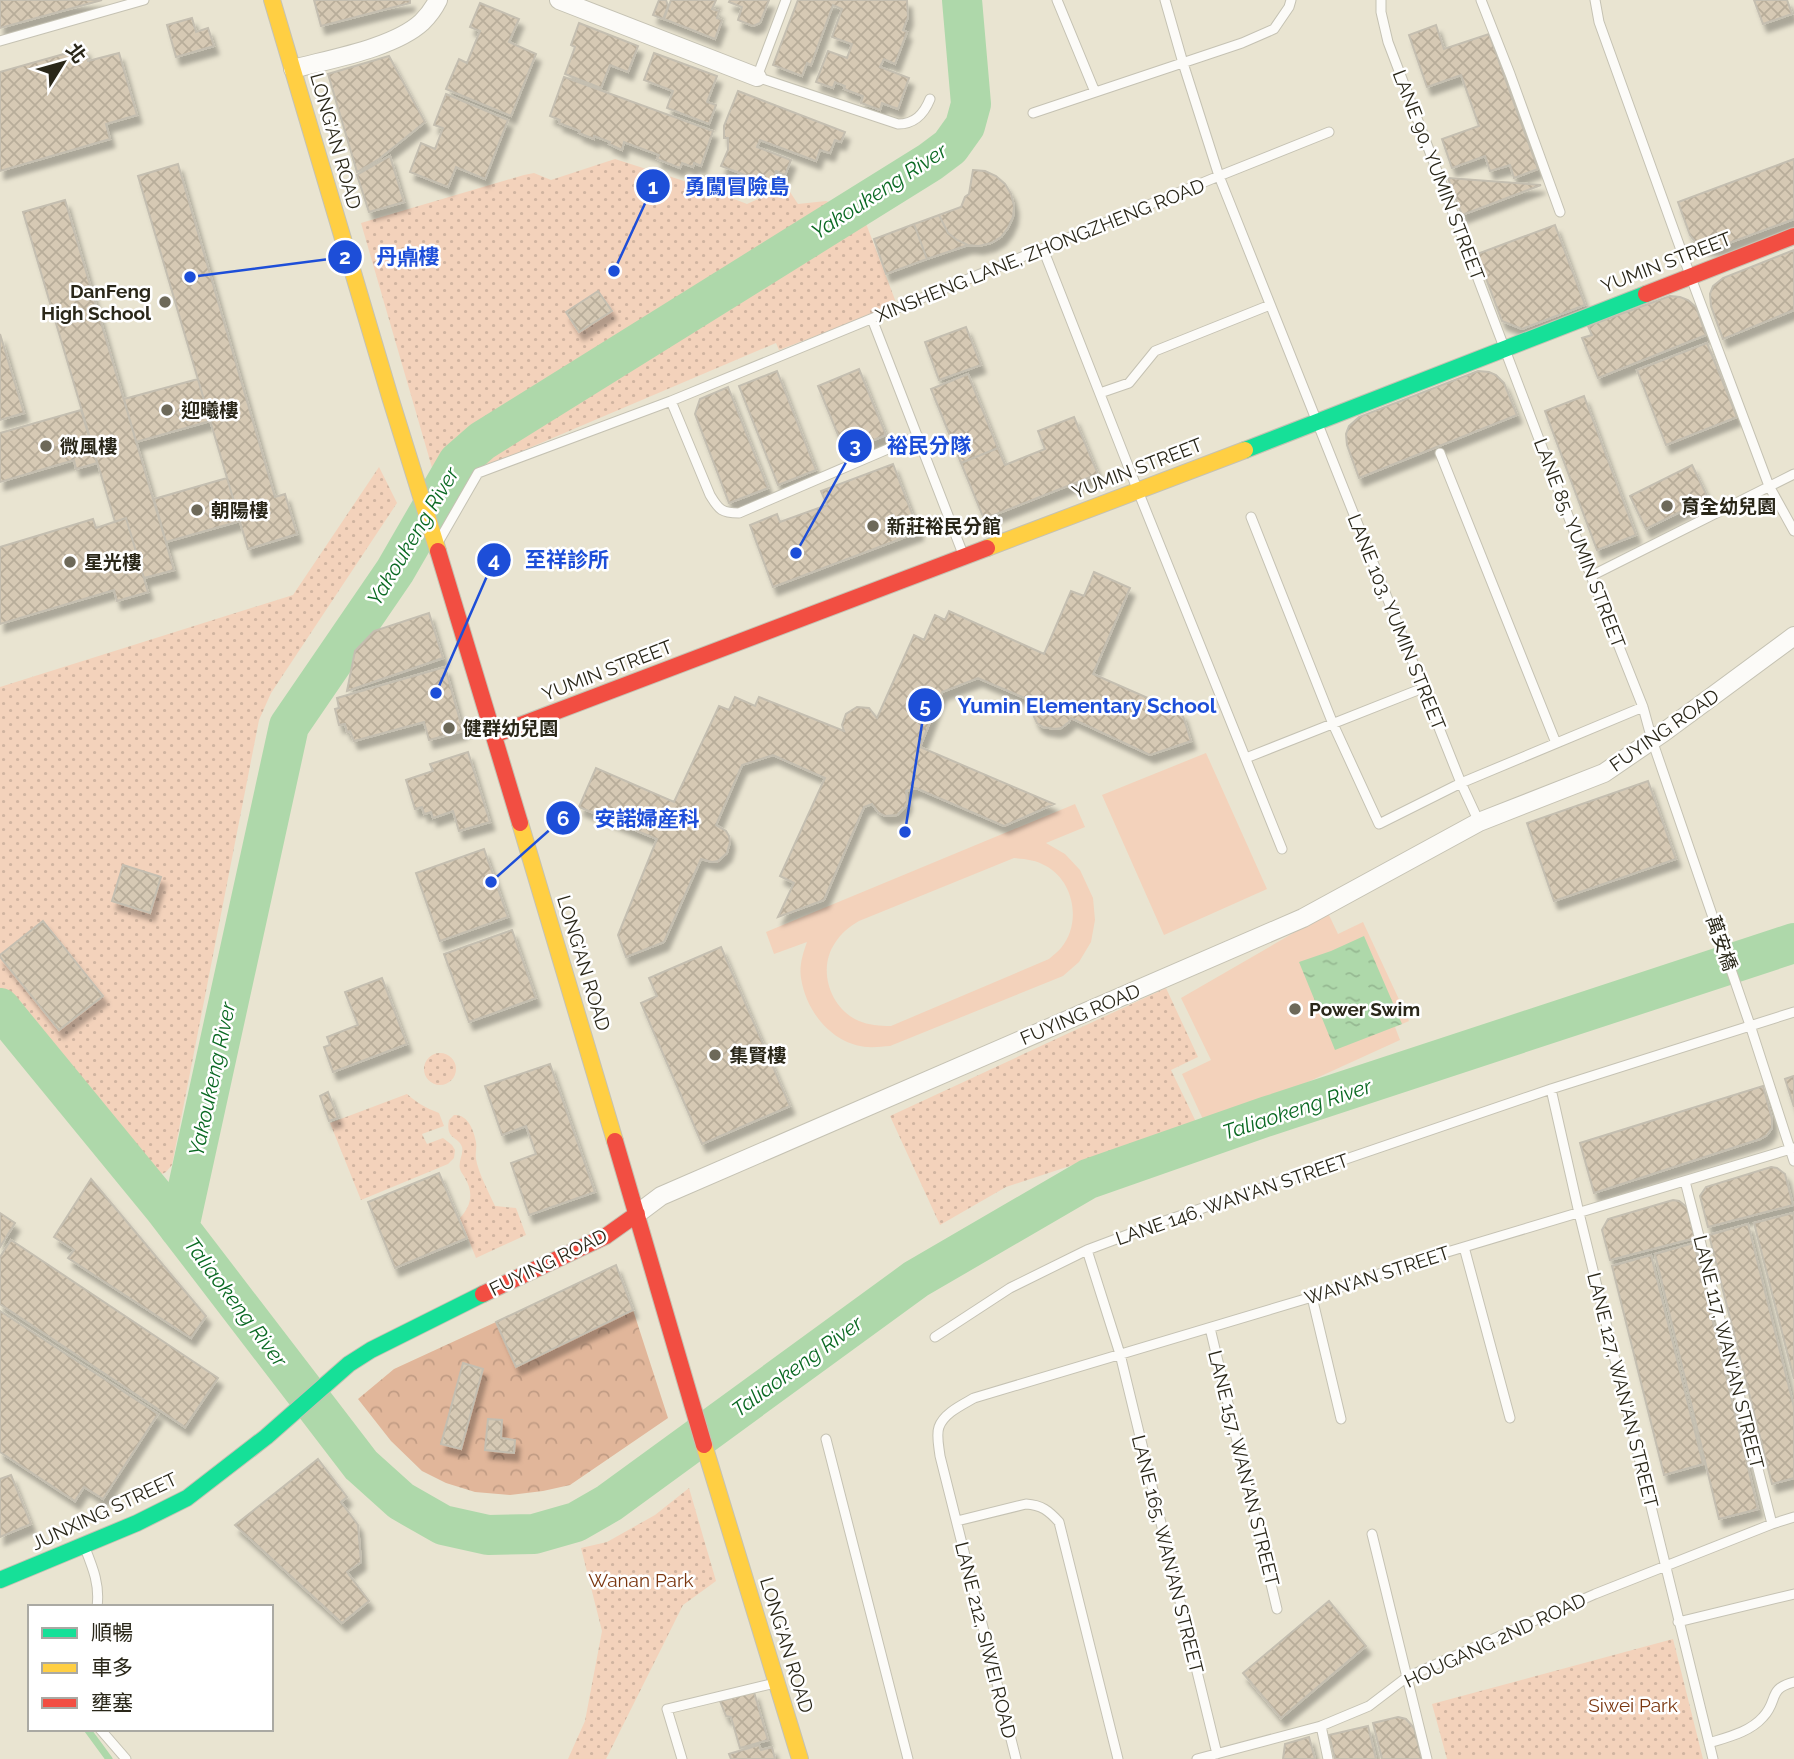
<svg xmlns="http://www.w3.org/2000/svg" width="1794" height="1759" viewBox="0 0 1794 1759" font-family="Raleway,'Noto Sans TC',sans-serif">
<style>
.grass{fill:url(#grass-dots)}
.forest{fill:url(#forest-crowns)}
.pitch{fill:#f3d2bb;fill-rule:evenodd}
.water{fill:url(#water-ripples)}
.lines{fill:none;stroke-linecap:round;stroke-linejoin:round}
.stream{stroke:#aed8aa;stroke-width:7}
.river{stroke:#aed8aa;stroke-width:40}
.building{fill:url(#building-cross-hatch);stroke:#c4beb0;stroke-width:2;filter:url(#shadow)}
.lane-casing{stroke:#c5c2b3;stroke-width:11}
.street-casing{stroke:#c5c2b3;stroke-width:20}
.fast-casing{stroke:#c5c2b3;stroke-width:18}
.slow-casing{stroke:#c5c2b3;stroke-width:18}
.jam-casing{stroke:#c5c2b3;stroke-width:18}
.lane{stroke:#fcfbf8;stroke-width:9}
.street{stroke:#fcfbf8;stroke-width:18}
.fast{stroke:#16e098;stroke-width:16}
.slow{stroke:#ffcf43;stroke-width:16}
.jam{stroke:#f24e42;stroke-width:16}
.poi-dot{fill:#6d6959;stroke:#fff;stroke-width:2.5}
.labels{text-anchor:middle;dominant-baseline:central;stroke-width:5;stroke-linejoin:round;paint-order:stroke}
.street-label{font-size:19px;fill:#2a2719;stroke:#fff}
.poi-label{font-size:19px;font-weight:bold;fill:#2a2719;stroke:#fff;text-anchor:start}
.park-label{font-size:19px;fill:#7a360f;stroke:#fff}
.water-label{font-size:21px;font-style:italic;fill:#0a6922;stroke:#fff}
.leader{fill:none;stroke:#1d4ed8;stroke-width:2.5}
.callout-dot{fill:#1d4ed8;stroke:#fff;stroke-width:2.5}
.mark-label{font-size:21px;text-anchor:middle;font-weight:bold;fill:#fff}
.callout-label{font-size:21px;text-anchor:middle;font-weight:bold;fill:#1d4ed8;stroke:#fff;stroke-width:5;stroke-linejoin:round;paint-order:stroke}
</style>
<defs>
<pattern id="grass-dots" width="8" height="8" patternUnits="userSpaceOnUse" patternTransform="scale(1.75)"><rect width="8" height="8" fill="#f3d2bb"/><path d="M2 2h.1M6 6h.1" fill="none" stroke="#d0b4a0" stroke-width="1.8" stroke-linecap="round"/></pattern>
<pattern id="forest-crowns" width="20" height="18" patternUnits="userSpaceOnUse" patternTransform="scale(1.75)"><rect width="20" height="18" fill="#e1b69a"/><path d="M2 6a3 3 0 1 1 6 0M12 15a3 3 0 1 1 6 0" fill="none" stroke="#c19c84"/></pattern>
<pattern id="water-ripples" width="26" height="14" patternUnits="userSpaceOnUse" patternTransform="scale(1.75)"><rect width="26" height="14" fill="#aed8aa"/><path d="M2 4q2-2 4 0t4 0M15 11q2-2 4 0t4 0" fill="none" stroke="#96b992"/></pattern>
<pattern id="building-cross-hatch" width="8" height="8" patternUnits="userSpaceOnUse" patternTransform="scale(1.75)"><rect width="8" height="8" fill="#d6c9b4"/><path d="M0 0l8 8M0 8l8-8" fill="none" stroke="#b8ad9a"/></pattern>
<filter id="shadow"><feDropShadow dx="4.5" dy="8" stdDeviation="2" flood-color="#0004"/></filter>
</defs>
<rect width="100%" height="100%" fill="#e9e4d1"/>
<!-- grass -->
<path class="grass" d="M615 159 706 188 747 204 786 186 798 204 826 201 862 213 897 305 779 350 776 343 475 471 482 454 571 399 558 378 462 439 433 471 361 223 524 175 534 173 551 180Z
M379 467 397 503 271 693 259 720 172 1165 166 1172 160 1175 153 1172 143 1163 0 988V687L293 595Z
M1166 988 1198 1057 1171 1070 1197 1124 1006 1187 940 1225 890 1116Z
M424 1069a16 16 0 1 1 32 0a16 16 0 1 1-32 0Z
M407 1094C417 1103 426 1108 439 1113L444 1126 422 1134 427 1144 443 1138 452 1145 455 1150 454 1158 448 1164 361 1200 330 1123Z
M454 1115C468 1114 474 1131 476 1142 477 1148 475 1154 476 1159 478 1172 489 1193 495 1206L516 1208 526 1235 476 1258 460 1218C471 1206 474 1193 465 1178 463 1174 461 1173 460 1169 458 1161 464 1154 462 1147 459 1136 445 1140 449 1120Z
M689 1488 716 1581 683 1605 606 1759H568L585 1721 602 1631 581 1548 607 1542 655 1515Z
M1673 1639 1703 1759H1447L1432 1704Z"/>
<!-- forest -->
<path class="forest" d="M633 1310 668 1418 570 1485 543 1491 510 1495 475 1492 446 1483 422 1471 391 1441 358 1399 394 1369 496 1322 517 1366Z"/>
<!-- pitch -->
<path class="pitch" d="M1206 753 1267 889 1164 935 1102 795Z
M1075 804 1085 827 1046 843 1065 854 1080 870 1093 898 1095 920 1091 942 1079 962 1063 976 890 1046C883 1046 875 1048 868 1047 833 1045 806 1012 801 978 799 966 803 953 807 942L774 954 766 932ZM1014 858C1026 859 1036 860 1046 866 1074 881 1082 923 1061 948 1058 952 1053 955 1049 959L891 1026C880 1026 868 1025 859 1021 830 1009 817 969 835 943 841 933 849 927 859 921Z
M1328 913 1338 934 1363 922 1409 1021 1395 1027 1400 1040 1207 1128 1182 1074 1211 1060 1181 998Z"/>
<!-- water -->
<path class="water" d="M1364 936 1402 1024 1335 1050 1299 962 1331 951Z"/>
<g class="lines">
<!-- stream -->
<path class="stream" d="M87 1729 109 1759"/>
<!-- river -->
<path class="river" d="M0 1008 164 1208 361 1465 401 1501 443 1525 488 1535 534 1534 576 1522 609 1503 916 1279 1088 1179 1268 1116 1794 943
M179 1228 289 726 395 571 458 462 482 441 930 162 950 147 965 126 971 104 962 0"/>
</g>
<!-- building -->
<path class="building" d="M0 0H102L0 28Z
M314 0H410V3L321 26Z
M659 0H666L668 6 663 19 653 15Z
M671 0H716L712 9 719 11 717 18 722 20 715 39 664 19Z
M730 0H769L760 23 753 26 738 20 742 7 729 2Z
M798 0H907L908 17 903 30 907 32 895 64 884 59 880 67 909 78 898 109 882 103 880 110 861 103 863 96 844 89 845 86 835 82 833 88 816 82 828 51 847 58 852 44 832 37 842 9 833 5 811 65 807 63 802 76 773 65Z
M1754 0H1787L1792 14 1763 24Z
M480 3 519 19 509 42 536 54 511 116 446 89 459 59 467 63 480 31 470 27Z
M192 18 196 32 208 28 214 46 176 57 167 25Z
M579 23 638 46 628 72 610 65 601 88 565 74 575 47 571 45Z
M1436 25 1444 49 1489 34 1538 169 1514 178 1510 165 1490 171 1485 156 1452 168 1442 139 1479 126 1461 75 1427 87 1409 35Z
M85 48 88 61 119 53 137 115 106 124 110 139 0 171V72Z
M654 53 717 76 707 102 716 105 709 124 667 108 673 91 644 80Z
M389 56 425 122 379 159 357 172 328 74Z
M564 77 713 131 701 166 694 163 693 167 682 163 680 168 657 159 659 155 624 142 622 150 609 144 610 142 594 136V139L579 133 580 131 559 123 560 120 550 116Z
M738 91 845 132 841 142 835 140 830 153 820 150 816 161 760 140 757 147 791 160 785 175 776 171 772 181 762 177 761 181 721 166 728 150V138H724V126Z
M446 94 508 120 485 179 456 167 448 187 410 172 421 143 435 149 443 128 434 125Z
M390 156 404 202 369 212 357 175Z
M1794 159V219L1718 247H1705L1697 244 1690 235 1678 202Z
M178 164 275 497 285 494 297 534 248 549 138 176Z
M973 170 985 171 996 176 1005 184 1011 194 1014 206 1013 217 1008 228 1001 237 991 243 979 246 968 245 957 240 948 233 939 215 961 207 965 197 969 194Z
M1448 178 1541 185 1462 215Z
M65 200 174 570 144 578 126 518 115 522 23 212Z
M939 215 948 233 957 240 968 245 927 259 914 224Z
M914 224 927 259 886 274 874 239Z
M1555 225 1585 305 1522 329 1502 321 1477 254Z
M1794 250V310L1723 339 1711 306 1710 294 1713 286 1723 278Z
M598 291 612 311 579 332 566 312Z
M1670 296 1680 297 1688 300 1696 307 1706 335 1598 378 1582 338 1592 335 1588 326Z
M966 327 981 365 939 380 925 342Z
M0 334 24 413 0 420Z
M1707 343 1737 417 1666 445 1637 370Z
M859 369 886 435 845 452 818 386Z
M777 371 816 470 778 485 739 386Z
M1478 371 1489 372 1496 375 1504 383 1517 415 1359 478 1347 445 1346 434 1349 426 1359 417Z
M968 374 998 448 961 463 931 389Z
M198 379 210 421 136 442 124 399Z
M728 387 768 488 729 503 695 414 700 399Z
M1584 396 1636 535 1597 550 1545 411Z
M81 410 97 463 76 469 74 460 0 482V433Z
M1074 417 1098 474 984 519 961 463 998 448 1005 465 1045 449 1038 431Z
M893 464 919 532 773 587 750 525 777 514 780 522 827 505 821 491Z
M1692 465 1708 498 1646 529 1630 496Z
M227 478 240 521 166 542 154 499Z
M126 518 148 592 117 601 114 590 0 624V547L93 519 96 528Z
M1094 572 1130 588 1093 674 1182 713 1191 741 1150 755 1071 718 1069 722 1061 728 1055 729 1043 727 1037 723 1034 717 1032 710 1034 702 978 678 942 692 920 747 1054 804 1004 826 916 788 906 791 907 802 905 807 897 815 885 816 879 813 872 804 864 807 824 900 778 917 794 883 780 876 825 778 773 755 742 765 716 825 726 831 729 836 730 842 727 853 718 861 712 862 701 859 664 942 626 957 618 935 657 839 579 807 596 768 674 802 719 706 729 710 735 697 755 706 759 697 844 731 842 725 846 714 857 707 869 708 877 718 914 635 924 640 935 615 945 620 949 611 1044 654 1071 591 1084 596Z
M429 613 443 658 347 691 355 651 374 631Z
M445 667 463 731 429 740 424 722 354 741 350 731 347 732 345 724 339 725 335 709 339 708 337 698Z
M468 752 490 822 459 831 453 811 433 818 431 812 424 814 422 807 415 809 406 780 433 771 430 764Z
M1648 781 1676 859 1554 901 1527 823Z
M484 849 508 917 440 941 416 873Z
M123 865 161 877 150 913 112 901Z
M43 921 103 996 59 1030 0 957V955Z
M512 930 536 998 469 1022 444 954Z
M721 947 790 1106 702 1144 641 1003 657 996 649 978Z
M382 978 407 1044 333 1072 324 1047 330 1045 327 1037 358 1025 345 992Z
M550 1064 595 1192 529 1215 511 1163 536 1154 526 1126 502 1135 485 1086Z
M1794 1076V1107L1785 1079Z
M1763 1086 1772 1119V1128L1767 1135 1760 1139 1594 1193 1580 1143Z
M328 1092 338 1118 329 1121 320 1096Z
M1771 1167 1777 1168 1785 1174 1793 1205 1708 1227 1700 1196 1706 1187Z
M439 1173 467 1238 395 1268 368 1202Z
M91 1179 206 1316 191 1338 68 1258 74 1250 54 1237Z
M1673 1200 1679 1201 1687 1207 1695 1238 1610 1260 1602 1230 1608 1219Z
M0 1213 15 1223 0 1247Z
M1793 1213 1794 1217V1379L1754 1223Z
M1748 1224 1794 1407V1478L1772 1484 1709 1235Z
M11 1240 218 1378 185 1427 0 1304V1257Z
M1694 1243 1758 1509 1719 1519 1655 1254Z
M1651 1255 1703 1464 1664 1475 1612 1266Z
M616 1265 633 1310 516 1367 496 1322Z
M0 1311 158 1414 103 1499 84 1487 75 1501 0 1452Z
M463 1363 483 1369 461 1449 441 1444Z
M488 1419 502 1420 501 1438 515 1440 514 1453 485 1450Z
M318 1459 347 1497 341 1502 358 1525 361 1562 347 1572 369 1601 342 1623 235 1525Z
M11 1475 31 1524 0 1537V1479Z
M1329 1601 1366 1646 1281 1718 1243 1673Z
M754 1692 768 1740 740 1748 731 1717 726 1716 720 1701Z
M1398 1717 1406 1719 1414 1728 1422 1759H1382L1373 1723Z
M1368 1726 1376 1759H1335L1329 1735Z
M1309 1737 1315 1759H1283L1285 1744Z
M759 1745 761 1750 772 1747 775 1759H731L729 1754Z"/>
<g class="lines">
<!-- lane casing -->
<g class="lane-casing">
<path id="lane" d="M786 0 757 77 898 124C915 124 924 114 930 99
M1057 0 1095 92
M1381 0V12L1388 42 1591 576 1643 707 1652 740 1750 1025 1794 1161
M1481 0 1510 74 1560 212
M1595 0 1599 22 1690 275 1769 486 1794 531
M0 41 144 0
M1033 113 1242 43 1274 29 1289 7 1291 0
M1329 132 1219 176 1461 783 1479 822
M1043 249 1138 491 1282 849
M872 319 963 554
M1100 393 1129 383 1155 351 1270 305
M671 401 710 495C719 510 722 513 739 513L918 436
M1440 453 1556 743
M1251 517 1333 724 1379 824 1461 783 1643 707
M440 539 478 473 671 401 1219 176 1183 63 1165 0
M1591 576 1794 474
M1246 758 1423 688
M1551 1089 1579 1213 1713 1759
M1685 1181 1772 1524
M1464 1247 1510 1418
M1087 1250 1120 1354 1217 1754
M1312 1297 1341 1419
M1210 1328 1277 1609
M935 1337 1010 1288 1087 1250 1159 1223 1551 1089 1794 1012
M826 1439 908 1759
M957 1521 1026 1504C1042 1505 1049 1511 1059 1522L1118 1759
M1372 1534 1427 1759
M85 1548C93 1568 100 1585 97 1607
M1678 1622 1794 1594
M1321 1726 1328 1759
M100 1729 126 1759
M1709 1743C1728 1737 1750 1732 1763 1717 1779 1700 1767 1689 1794 1682
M682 1759 667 1709 775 1683
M1016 1759 940 1456C939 1447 936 1435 939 1427 944 1413 962 1405 974 1398L1312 1297 1414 1262 1794 1148
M1197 1759 1321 1726 1369 1706 1407 1677 1595 1594 1772 1524 1794 1517"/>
</g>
<!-- street casing -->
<g class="street-casing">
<path id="street" d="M559 0 757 77
M293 69C330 59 394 48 422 22 428 16 434 8 438 0
M637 1214 661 1196 1303 918 1479 822 1604 773 1664 732 1794 636"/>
</g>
<!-- fast casing -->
<g class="fast-casing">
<path id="fast" d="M1245 450 1646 294
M0 1580 137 1523 187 1498 266 1437 349 1364 371 1350 483 1294"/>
</g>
<!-- slow casing -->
<g class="slow-casing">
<path id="slow" d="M272 0 390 397 438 551
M987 548 1245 450
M520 823 615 1141
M704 1445 800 1759"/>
</g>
<!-- jam casing -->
<g class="jam-casing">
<path id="jam" d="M1646 294 1794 236
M438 551 520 823
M494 735 987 548
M615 1141 704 1445
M483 1294 606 1236 637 1214"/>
</g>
<!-- lane -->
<use href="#lane" class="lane"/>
<!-- street -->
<use href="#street" class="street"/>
<!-- fast -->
<use href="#fast" class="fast"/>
<!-- slow -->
<use href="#slow" class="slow"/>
<!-- jam -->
<use href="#jam" class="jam"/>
</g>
<!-- markers -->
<g class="poi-dot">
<circle cx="165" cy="302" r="7"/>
<circle cx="167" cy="410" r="7"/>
<circle cx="46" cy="446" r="7"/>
<circle cx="1667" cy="506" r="7"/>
<circle cx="197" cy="510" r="7"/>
<circle cx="873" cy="526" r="7"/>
<circle cx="70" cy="562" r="7"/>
<circle cx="449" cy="728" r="7"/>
<circle cx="1295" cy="1009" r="7"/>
<circle cx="715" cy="1055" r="7"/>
</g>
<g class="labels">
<!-- street labels -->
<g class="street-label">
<text transform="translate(336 141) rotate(74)">LONG'AN ROAD</text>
<text transform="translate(1439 175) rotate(69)">LANE 90, YUMIN STREET</text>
<text transform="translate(1040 250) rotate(-22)">XINSHENG LANE, ZHONGZHENG ROAD</text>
<text transform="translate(1666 262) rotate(-21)">YUMIN STREET</text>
<text transform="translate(1137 468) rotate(-21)">YUMIN STREET</text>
<text transform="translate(1580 543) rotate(69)">LANE 85, YUMIN STREET</text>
<text transform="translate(1397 622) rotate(68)">LANE 103, YUMIN STREET</text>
<text transform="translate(607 670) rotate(-21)">YUMIN STREET</text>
<text transform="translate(1664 730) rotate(-35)">FUYING ROAD</text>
<text transform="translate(1722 943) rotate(71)">萬安橋</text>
<text transform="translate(584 963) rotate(73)">LONG'AN ROAD</text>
<text transform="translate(1080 1014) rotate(-23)">FUYING ROAD</text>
<text transform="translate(1232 1199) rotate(-19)">LANE 146, WAN'AN STREET</text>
<text transform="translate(548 1262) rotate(-26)">FUYING ROAD</text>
<text transform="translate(1377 1275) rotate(-18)">WAN'AN STREET</text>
<text transform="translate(1729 1352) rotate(76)">LANE 117, WAN'AN STREET</text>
<text transform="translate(1623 1390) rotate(76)">LANE 127, WAN'AN STREET</text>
<text transform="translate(1244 1468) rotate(76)">LANE 157, WAN'AN STREET</text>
<text transform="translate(104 1511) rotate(-25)">JUNXING STREET</text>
<text transform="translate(1168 1554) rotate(76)">LANE 165, WAN'AN STREET</text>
<text transform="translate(986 1640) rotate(76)">LANE 212, SIWEI ROAD</text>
<text transform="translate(1495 1640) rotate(-25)">HOUGANG 2ND ROAD</text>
<text transform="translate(787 1645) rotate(73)">LONG'AN ROAD</text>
</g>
<!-- poi labels -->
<g class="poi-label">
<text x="151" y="291" text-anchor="end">DanFeng<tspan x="151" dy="22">High School</tspan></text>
<text x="181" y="410">迎曦樓</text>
<text x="60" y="446">微風樓</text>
<text x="1681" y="506">育全幼兒園</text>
<text x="211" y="510">朝陽樓</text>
<text x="887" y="526">新莊裕民分館</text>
<text x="84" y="562">星光樓</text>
<text x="463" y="728">健群幼兒園</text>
<text x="1309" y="1009">Power Swim</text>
<text x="729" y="1055">集賢樓</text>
</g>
<!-- park labels -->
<g class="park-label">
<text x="641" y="1580">Wanan Park</text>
<text x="1633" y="1705">Siwei Park</text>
</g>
<!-- water labels -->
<g class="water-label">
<text transform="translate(879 191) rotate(-33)">Yakoukeng River</text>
<text transform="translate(413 536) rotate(-59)">Yakoukeng River</text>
<text transform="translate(212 1079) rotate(-78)">Yakoukeng River</text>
<text transform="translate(1297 1109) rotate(-18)">Taliaokeng River</text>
<text transform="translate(236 1302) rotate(53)">Taliaokeng River</text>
<text transform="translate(797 1366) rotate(-36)">Taliaokeng River</text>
</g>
</g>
<!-- callouts -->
<path class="leader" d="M614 271L653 186M190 277L345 257M796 553L855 446M436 693L494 560M905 832L925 705M491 882L563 818"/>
<g class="callout-dot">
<circle cx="614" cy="271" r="7"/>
<circle cx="190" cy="277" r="7"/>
<circle cx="796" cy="553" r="7"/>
<circle cx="436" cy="693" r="7"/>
<circle cx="905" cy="832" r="7"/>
<circle cx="491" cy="882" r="7"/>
<circle cx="653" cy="186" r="18"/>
<circle cx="345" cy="257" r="18"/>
<circle cx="855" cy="446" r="18"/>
<circle cx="494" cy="560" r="18"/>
<circle cx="925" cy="705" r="18"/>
<circle cx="563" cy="818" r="18"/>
</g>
<g class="mark-label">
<text x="653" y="194">1</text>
<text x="345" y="264">2</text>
<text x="855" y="453">3</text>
<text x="494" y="567">4</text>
<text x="925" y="713">5</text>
<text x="563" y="826">6</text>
</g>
<g class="callout-label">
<text x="737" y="194">勇闖冒險島</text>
<text x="408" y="264">丹鼑樓</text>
<text x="929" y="453">裕民分隊</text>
<text x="567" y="567">至祥診所</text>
<text x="1087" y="713">Yumin Elementary School</text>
<text x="647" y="826">安諾婦産科</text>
</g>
<!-- legend -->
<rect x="28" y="1605" width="245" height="126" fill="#ffffff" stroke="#aaa9a3" stroke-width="2"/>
<rect x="42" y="1628" width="35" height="10" fill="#16e098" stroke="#aaa9a3" stroke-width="2"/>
<text x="91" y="1640" font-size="21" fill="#2a2719">順暢</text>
<rect x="42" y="1663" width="35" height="10" fill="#ffcf43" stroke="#aaa9a3" stroke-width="2"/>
<text x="91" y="1675" font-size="21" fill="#2a2719">車多</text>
<rect x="42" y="1698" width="35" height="10" fill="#f24e42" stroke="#aaa9a3" stroke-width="2"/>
<text x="91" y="1710" font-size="21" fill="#2a2719">壅塞</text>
<!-- north arrow -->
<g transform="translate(63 63) rotate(53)" stroke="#ffffff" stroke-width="5" paint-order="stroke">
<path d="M0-5L12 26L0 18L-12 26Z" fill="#2a2719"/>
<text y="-10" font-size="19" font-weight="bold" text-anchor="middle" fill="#2a2719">北</text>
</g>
</svg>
